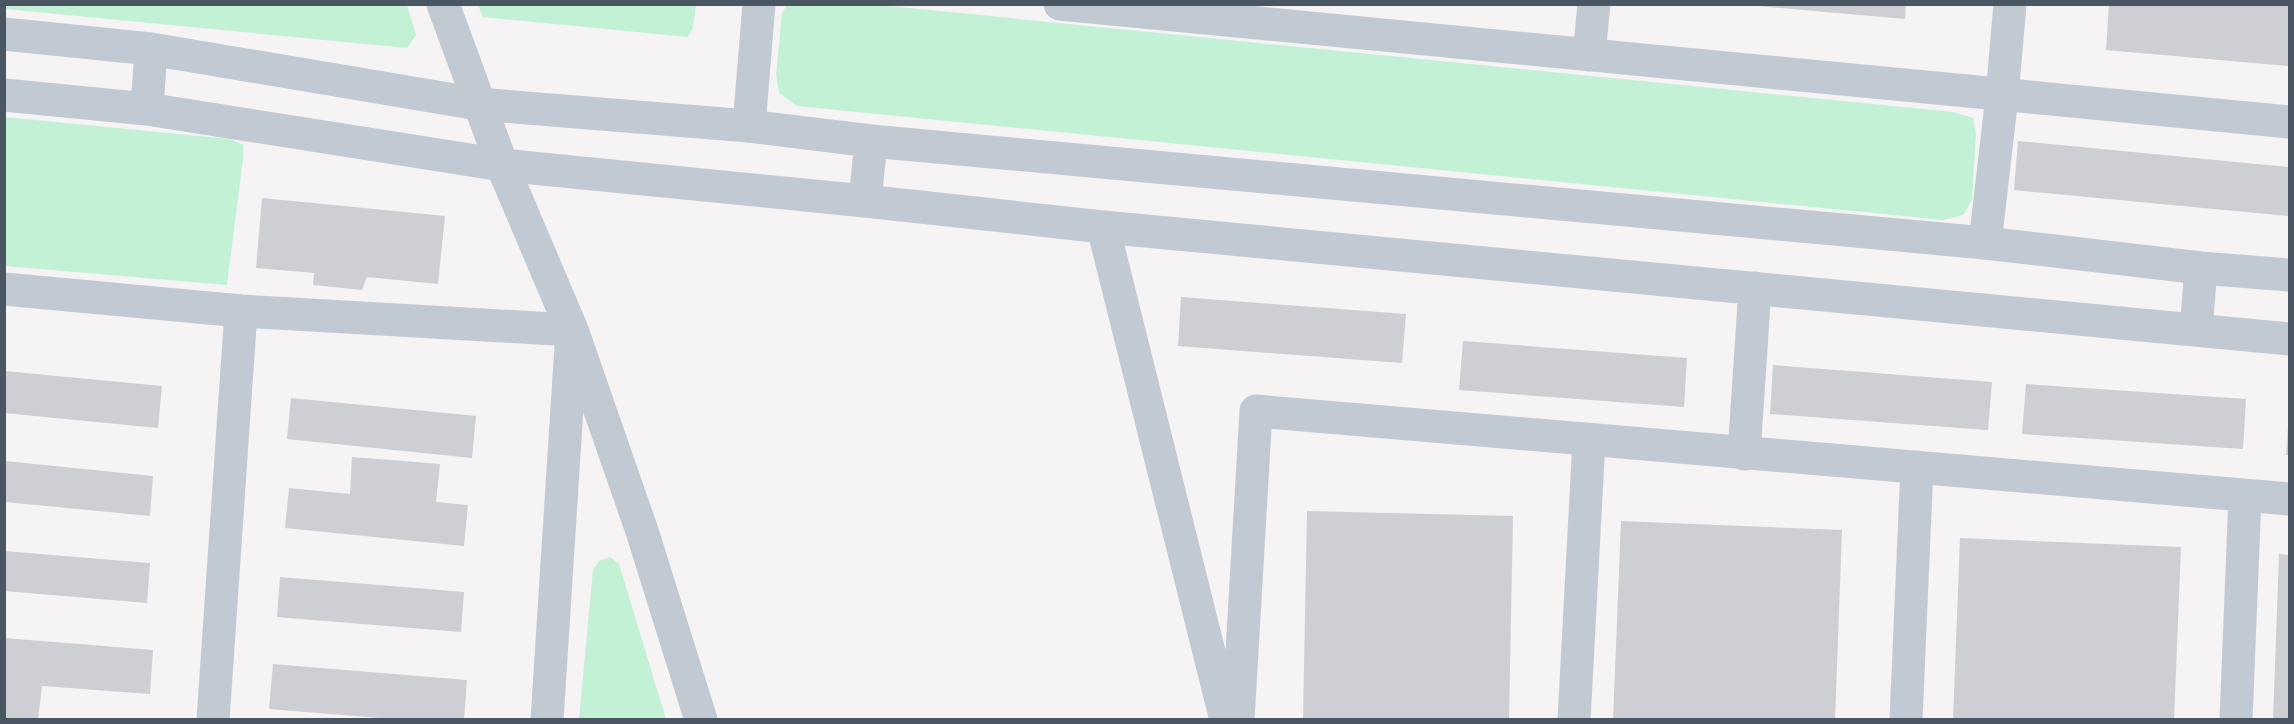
<svg xmlns="http://www.w3.org/2000/svg" width="2294" height="724" viewBox="0 0 2294 724" font-family="Roboto,sans-serif">
<style>
.green{fill:#c3f1d5}
.building{fill:#cdcfd5}
.lines{fill:none;stroke-linecap:round;stroke-linejoin:round}
.minor{stroke:#c1cad2;stroke-width:33}
.tertiary{stroke:#c1cad2;stroke-width:33}
</style>
<rect width="100%" height="100%" fill="#f5f3f3"/>
<!-- green -->
<path class="green" d="M869 4 1953 112 1973 118 1976 133 1972 200 1963 215 1943 220 797 106 779 93 776 75 782 13 787 5Z
M4 5H407L416 35 407 48 5 9Z
M478 5V4L696 5 693 27 688 37 483 17Z
M4 117 230 139 243 145V159L227 285 5 266Z
M610 557 619 564 666 719H579L593 570 599 561Z"/>
<!-- building -->
<path class="building" d="M1757 4H1906L1905 19 1757 6Z
M2109 4H2289V66L2106 50Z
M2018 141 2289 167V216L2014 190Z
M262 198 445 216 438 284 367 277 362 290 313 285 314 273 256 268Z
M1181 297 1406 314 1402 363 1178 346Z
M1463 341 1687 358 1684 407 1459 390Z
M1773 365 1992 382 1988 430 1770 414Z
M4 371 162 386 158 428 4 413Z
M2026 384 2246 399 2243 449 2022 434Z
M291 398 476 416 472 458 287 439Z
M2288 428H2289V455H2286Z
M352 457 440 464 436 502 468 505 464 546 285 528 289 488 350 494Z
M5 461 153 476 150 516 5 502Z
M1307 511 1513 516 1509 720H1303Z
M1621 521 1842 530 1835 720H1613Z
M1960 538 2181 547 2174 720H1953Z
M4 551 150 563 147 603 4 591Z
M2279 554 2289 555V720H2273Z
M280 577 464 592 461 632 277 617Z
M4 638 153 650 150 694 42 686 38 720H4Z
M273 664 467 680 464 720H404L269 709Z"/>
<g class="lines">
<!-- minor -->
<path class="minor" d="M443 4 502 165 572 330 642 531 701 720
M1060 4 2290 122
M1589 55 1594 4
M749 126 759 4
M1103 227 1226 720
M1985 243 2002 96 2010 4
M4 289 241 311 572 330 547 720
M1744 454 1755 288
M213 720 241 311
M1238 720 1256 411 2290 499
M1574 720 1589 440
M1906 720 1917 467
M2236 720 2245 496"/>
<!-- tertiary -->
<path class="tertiary" d="M4 34 151 49 478 104 749 126 871 141 1985 243 2201 268 2290 275
M4 95 147 109 502 165 865 201 1103 227 2290 339
M147 109 151 49
M865 201 871 141
M2196 330 2201 268"/>
</g>
<!-- border -->
<rect width="2294" height="724" fill="none" stroke="#4a5661" stroke-width="12"/>
</svg>
